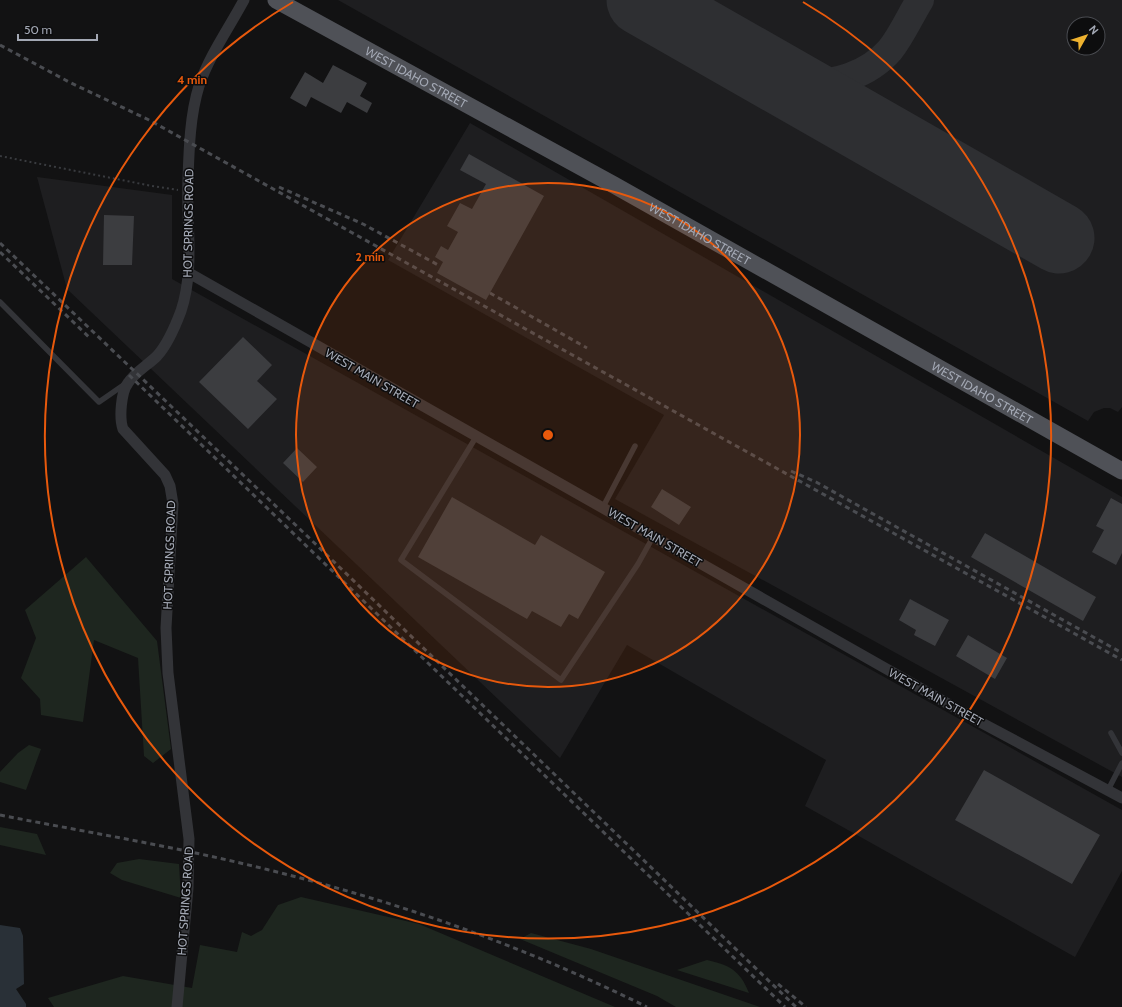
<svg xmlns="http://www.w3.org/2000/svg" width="1122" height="1007" viewBox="0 0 1122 1007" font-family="Cabin,sans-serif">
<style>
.built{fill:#1e1e20;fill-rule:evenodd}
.green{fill:#1e261f}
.water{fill:#293037}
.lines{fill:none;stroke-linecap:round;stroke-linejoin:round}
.taxiway{stroke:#2e2f32;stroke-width:28}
.runway{stroke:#2e2f32;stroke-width:71}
.building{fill:#3c3d40}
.path{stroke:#393b3f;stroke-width:2;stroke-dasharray:2 3;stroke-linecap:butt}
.lane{stroke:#333438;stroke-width:5.5}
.street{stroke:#333438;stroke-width:11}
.primary{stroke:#4f5157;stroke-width:17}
.rail{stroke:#4a4c51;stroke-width:3;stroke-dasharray:5 4;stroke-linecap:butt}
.ring{fill:none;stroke:#e8590c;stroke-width:2}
.labels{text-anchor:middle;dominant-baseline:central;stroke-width:3;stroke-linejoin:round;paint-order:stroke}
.street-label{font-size:12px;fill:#a3a8b4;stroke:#0d0d0e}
.centre{fill:#e8590c;stroke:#0d0d0e;stroke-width:2}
.ring-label{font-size:12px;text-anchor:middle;font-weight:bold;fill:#e8590c;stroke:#0d0d0e;stroke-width:3;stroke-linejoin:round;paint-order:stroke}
</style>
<rect width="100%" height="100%" fill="#121213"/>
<!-- built -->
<path class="built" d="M338 0H1122V407L1118 412 1110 408H1104L1094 412 1088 421ZM1074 24H1098V48H1074Z
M470 123 1122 497V777L615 499 664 415 388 260Z
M37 177 172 195V279L1122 810V871L1075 957 805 806 826 760 627 645 560 758 67 289Z"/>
<!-- green -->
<path class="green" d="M86 557 157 641 171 749 153 763 144 756 138 658 94 640 83 722 41 715 40 699 21 678 36 638 25 610Z
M29 745 41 749 26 790 0 782V772L18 753Z
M0 827 37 834 46 855 0 845Z
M139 859 179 864 181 898 122 880 110 873 117 863Z
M301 897 419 924 615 1007H54L48 998 123 976 192 988 200 945 237 952 242 932 251 936 262 930 278 905Z
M531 933 591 949 760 1007H676L657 996 520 939Z
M707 960C729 965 740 970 749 993L677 970Z"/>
<!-- water -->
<path class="water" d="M0 925 20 928 23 936 24 984 16 989 26 1004V1007H0Z"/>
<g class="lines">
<!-- taxiway -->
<path class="taxiway" d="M758 66C772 72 786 78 801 81 833 87 869 74 890 50 902 35 910 16 920 0"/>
<!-- runway -->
<path class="runway" d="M642 0 1059 238"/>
</g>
<!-- building -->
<path class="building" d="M333 65 367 83 360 96 372 103 367 113 347 102 341 113 311 97 306 107 290 98 305 72 323 83Z
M469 154 544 196 486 300 437 273 443 262 435 257 441 246 448 250 458 232 447 226 460 203 472 209 486 184 460 170Z
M104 215 134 216 132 265H103Z
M243 337 272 365 257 381 277 399 248 429 199 382Z
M297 448 317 467 303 482 283 463Z
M662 489 691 507 679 525 651 507Z
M452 497 535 545 541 535 605 572 578 619 569 614 561 627 532 611 527 619 418 557Z
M1111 498 1122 504V553L1116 565 1092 552 1104 530 1096 526Z
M985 533 1096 597 1083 621 971 557Z
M910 599 949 620 935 646 914 635 916 630 899 620Z
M968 635 1007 658 995 679 956 656Z
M984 770 1100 835 1072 884 955 820Z"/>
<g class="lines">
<!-- path -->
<path class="path" d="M0 156 152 186 178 190"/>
<!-- lane -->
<path class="lane" d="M0 302 99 402 125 384
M476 437 401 560 561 680 638 564 653 537
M603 507 635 446
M1111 733 1122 753
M1108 790 1122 763"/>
<!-- street -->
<path class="street" d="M189 273 980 722 1122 798
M177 1007 188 888 189 839 168 673 166 628 173 504 170 486 165 475 123 429C119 418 121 392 128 383 135 372 148 365 157 356 168 344 175 327 181 311 195 269 186 223 188 179 189 149 190 115 199 86 209 56 229 28 244 0"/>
<!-- primary -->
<path class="primary" id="s1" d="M276 0 614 185 1122 471"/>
<!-- rail -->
<path class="rail" d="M0 45 69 82 149 120 1122 660
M279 187 363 224 440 266
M0 243 304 533 796 1007
M0 252 91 339
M490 293 587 348
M129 375 785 1007
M791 471 816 482 1122 653
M0 815C91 833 183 848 273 871 402 903 528 948 647 1007
M778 984 806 1007"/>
</g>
<!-- distance rings -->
<circle cx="548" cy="435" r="252" fill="#e8590c" fill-opacity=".12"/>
<g class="ring">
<circle cx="548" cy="435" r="252"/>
<path d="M803 2A503 503 0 1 1 293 2"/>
</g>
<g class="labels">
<!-- street labels -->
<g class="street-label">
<text stroke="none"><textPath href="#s1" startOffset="160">WEST IDAHO STREET</textPath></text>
<text transform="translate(188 223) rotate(-89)">HOT SPRINGS ROAD</text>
<text stroke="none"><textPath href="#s1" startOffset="484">WEST IDAHO STREET</textPath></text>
<text transform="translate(372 378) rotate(30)">WEST MAIN STREET</text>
<text stroke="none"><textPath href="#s1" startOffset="808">WEST IDAHO STREET</textPath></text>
<text transform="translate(655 537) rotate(30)">WEST MAIN STREET</text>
<text transform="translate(169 555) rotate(-88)">HOT SPRINGS ROAD</text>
<text transform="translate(936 697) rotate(29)">WEST MAIN STREET</text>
<text transform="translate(185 901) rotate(-86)">HOT SPRINGS ROAD</text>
</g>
</g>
<circle cx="548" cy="435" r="6" class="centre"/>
<g class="ring-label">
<text x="192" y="84">4 min</text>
<text x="370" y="261">2 min</text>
</g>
<!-- north arrow -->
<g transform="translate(1086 36) rotate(51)"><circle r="19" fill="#0d0d0e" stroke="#494b50"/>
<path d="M0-3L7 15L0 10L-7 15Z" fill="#eeb22f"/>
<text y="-6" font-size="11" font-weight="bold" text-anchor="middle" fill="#a3a8b4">N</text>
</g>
<!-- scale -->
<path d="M18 34v6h79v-6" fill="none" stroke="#a3a8b4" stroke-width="2"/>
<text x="24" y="34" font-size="12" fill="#a3a8b4" stroke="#0d0d0e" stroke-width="3" paint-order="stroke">50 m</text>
</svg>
